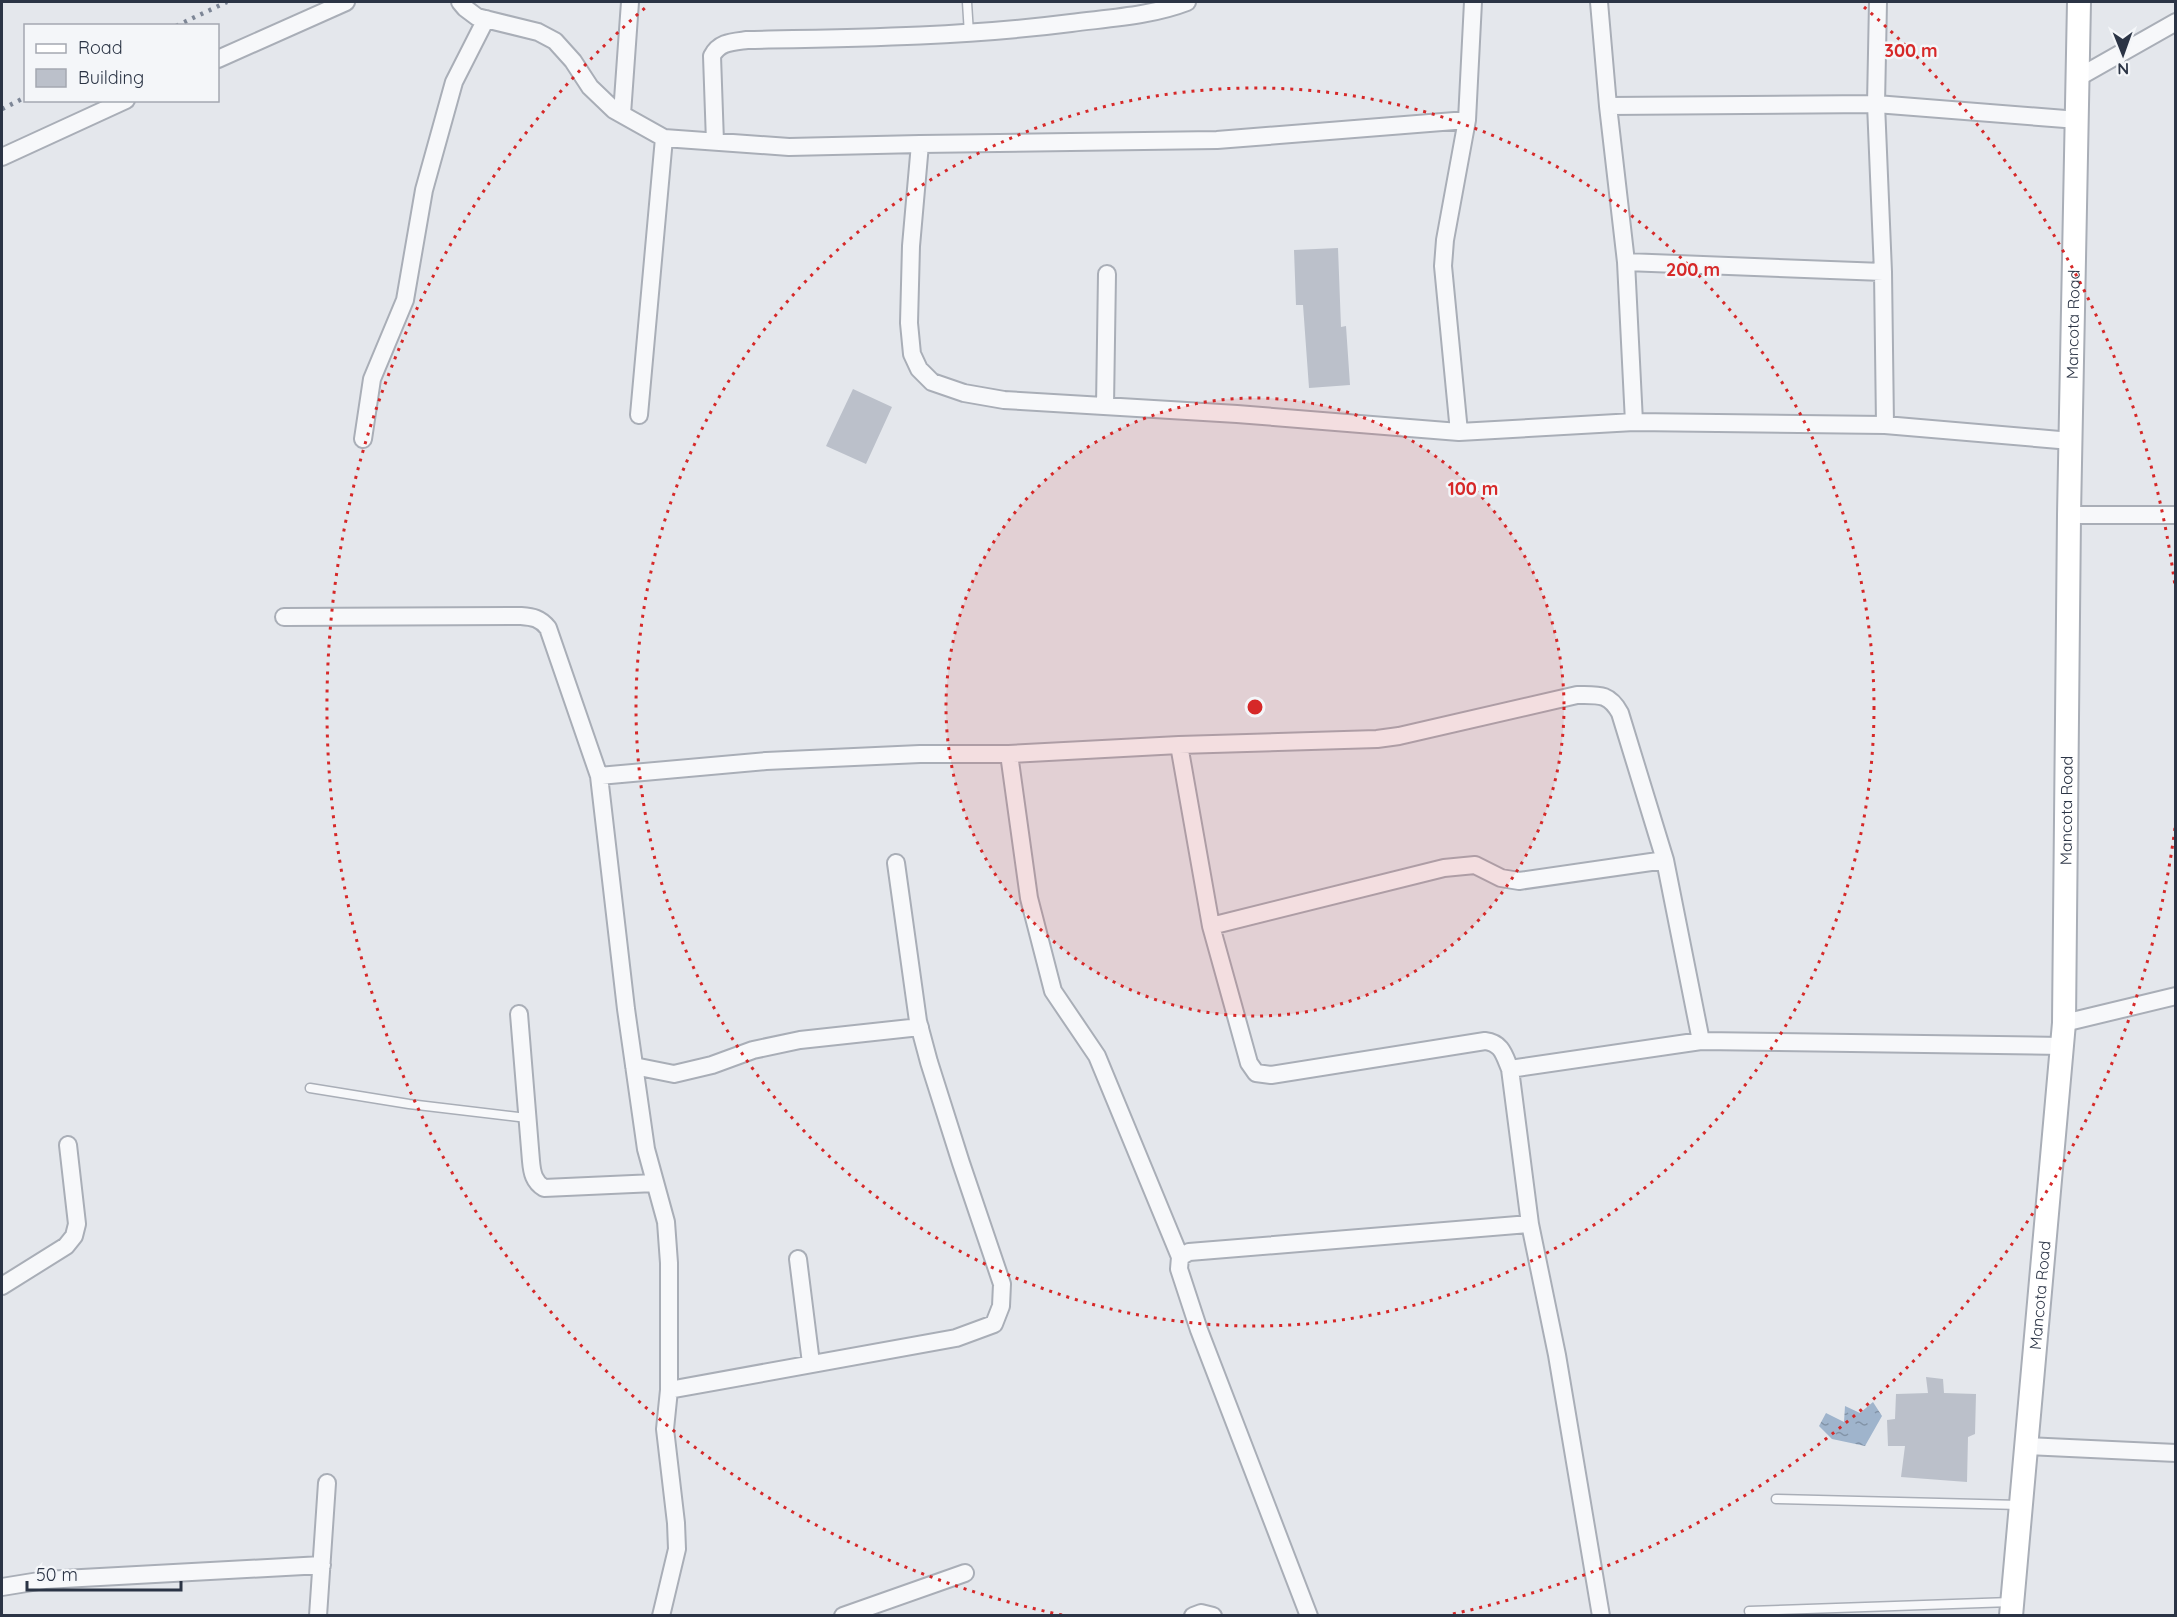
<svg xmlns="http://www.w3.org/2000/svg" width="2177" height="1617" viewBox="0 0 2177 1617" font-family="Quicksand,sans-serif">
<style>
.water{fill:url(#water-ripples)}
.building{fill:#bbc0ca}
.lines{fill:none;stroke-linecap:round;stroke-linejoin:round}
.service-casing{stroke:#a9aeb7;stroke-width:11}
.minor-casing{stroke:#a9aeb7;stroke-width:20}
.secondary-casing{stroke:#a9aeb7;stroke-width:26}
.service{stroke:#f7f8fa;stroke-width:8}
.minor{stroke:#f7f8fa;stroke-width:16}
.secondary{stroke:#fff;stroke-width:22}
.rail{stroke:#7d8696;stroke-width:4.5;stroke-dasharray:3 6;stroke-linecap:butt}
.ring{fill:none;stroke:#d62828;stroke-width:3;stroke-dasharray:3 6}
.labels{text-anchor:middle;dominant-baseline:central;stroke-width:5;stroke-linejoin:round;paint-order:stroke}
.street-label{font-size:16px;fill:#2b3445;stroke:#f4f6f9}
.centre{fill:#d62828;stroke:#f4f6f9;stroke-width:3}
.ring-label{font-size:18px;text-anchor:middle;font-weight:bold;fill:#d62828;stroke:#f4f6f9;stroke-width:5;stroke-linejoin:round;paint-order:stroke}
</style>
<defs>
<pattern id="water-ripples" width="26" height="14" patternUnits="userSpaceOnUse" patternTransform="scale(1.5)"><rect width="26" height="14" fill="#9fb4cc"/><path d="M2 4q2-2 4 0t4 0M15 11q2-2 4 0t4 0" fill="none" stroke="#8293a7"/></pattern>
</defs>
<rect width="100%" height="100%" fill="#e4e7ec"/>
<!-- water -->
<path class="water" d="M1873 1402 1882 1416 1865 1446 1832 1439 1819 1426 1826 1413 1844 1422 1845 1406 1860 1413Z"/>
<!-- building -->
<path class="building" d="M1338 248 1341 327 1346 326 1350 385 1309 388 1303 305H1296L1294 250Z
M853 389 892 407 866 464 826 446Z
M1926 1377 1943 1379 1944 1393 1976 1394 1975 1434 1968 1437 1967 1482 1901 1477 1905 1446H1888L1887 1420 1895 1419 1896 1394 1928 1393Z"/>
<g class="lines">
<!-- service casing -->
<g class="service-casing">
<path id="service" d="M967 2 969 34
M310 1088 409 1104 527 1118
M1776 1499 2020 1505
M1749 1611 2011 1602"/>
</g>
<!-- minor casing -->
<g class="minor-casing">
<path id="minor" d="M460 2 465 8 477 17 538 32 555 41 573 61 590 87 614 110 664 138 789 147 920 144 911 246 909 323 912 354 919 369 932 382 964 393 1004 400 1237 414 1459 432 1634 422 1885 425 2071 441
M1599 2 1608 106 1626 262 1634 422
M1878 2 1876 104 1883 272 1885 425
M218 59 346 2
M2079 77 2176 22
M1608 106 1876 104 2078 120
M622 114 630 2
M715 142 712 56C719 42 732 42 747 40 857 38 962 37 1071 23 1110 18 1151 16 1187 2
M920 144 1217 140 1467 120
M2 157 126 100
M1626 262 1883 272
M1105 406 1107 274
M639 415 664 138
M1459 432 1443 266 1445 240 1467 120 1473 2
M363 439 372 379 405 300 424 190 454 82 486 19
M2069 515H2176
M284 617 521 616C533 617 540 618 548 628L599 776 626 1009 646 1149 666 1222 669 1263V1390L665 1429 676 1523 677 1549 661 1616
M1179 745 1377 739 1399 736 1577 695C1599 695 1609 693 1620 713L1665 860 1701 1041
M1009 754 1029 898 1053 991 1097 1056 1180 1257
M599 776 766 761 920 754H1009L1179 745 1211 926 1249 1063 1256 1073 1271 1075 1485 1041C1502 1043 1504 1055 1510 1069L1530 1224 1557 1355 1601 1616
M1211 926 1444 868 1475 865 1501 878 1519 881 1665 860
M519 1014 531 1161C532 1173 534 1182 544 1188L655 1183
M2064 1023 2176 996
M634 1066 674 1074 712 1065 753 1050 800 1040 920 1027
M1510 1069 1701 1041 2062 1046
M798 1259 811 1363
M2 1286 66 1246 74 1236 77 1224 68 1145
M669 1390 956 1338 994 1324 1001 1306 1002 1284 961 1163 929 1062 918 1021 896 863
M2026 1446 2176 1453
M2 1587 45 1580 322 1565
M318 1616 327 1483
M843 1616 965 1573
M1193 1616 1201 1613 1213 1616
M1309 1616 1199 1330 1179 1269 1180 1257 1189 1252 1530 1224"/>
</g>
<!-- secondary casing -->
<g class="secondary-casing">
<g id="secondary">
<path id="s1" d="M2011 1616 2064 1023 2069 515 2079 2"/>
</g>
</g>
<!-- service -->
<use href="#service" class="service"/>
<!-- minor -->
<use href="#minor" class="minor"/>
<!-- secondary -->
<use href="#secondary" class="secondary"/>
<!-- rail -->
<path class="rail" d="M176 26 227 2
M2 109 26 97"/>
</g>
<!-- distance rings -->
<circle cx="1255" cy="707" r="309" fill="#d62828" fill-opacity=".12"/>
<g class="ring">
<circle cx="1255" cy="707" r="309"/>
<circle cx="1255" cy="707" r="619"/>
<path d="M2175 828A928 928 0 0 1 1448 1615M1062 1615A928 928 0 0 1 646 7M1864 7A928 928 0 0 1 2175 586"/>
</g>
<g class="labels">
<!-- street labels -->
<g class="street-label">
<text stroke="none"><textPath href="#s1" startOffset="1294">Mancota Road</textPath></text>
<text stroke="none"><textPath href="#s1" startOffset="808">Mancota Road</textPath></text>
<text stroke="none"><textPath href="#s1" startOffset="322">Mancota Road</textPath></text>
</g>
</g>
<circle cx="1255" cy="707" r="9" class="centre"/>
<g class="ring-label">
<text x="1911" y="57">300 m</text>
<text x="1693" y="276">200 m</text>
<text x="1473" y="495">100 m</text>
</g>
<!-- border -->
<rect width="2177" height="1617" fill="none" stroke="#2b3445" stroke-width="6"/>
<!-- legend -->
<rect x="24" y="24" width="195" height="78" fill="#f4f6f9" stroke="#a4a8b1" stroke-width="1.5"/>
<rect x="36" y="44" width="30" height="9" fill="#ffffff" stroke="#a4a8b1" stroke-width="1.5"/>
<text x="78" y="54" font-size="18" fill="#2b3445">Road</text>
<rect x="36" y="69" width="30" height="18" fill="#bbc0ca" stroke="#a4a8b1" stroke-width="1.5"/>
<text x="78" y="84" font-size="18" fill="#2b3445">Building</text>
<!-- north arrow -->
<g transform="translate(2123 54) rotate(179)" stroke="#f4f6f9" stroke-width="4.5" paint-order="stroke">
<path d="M0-4.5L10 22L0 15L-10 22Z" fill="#2b3445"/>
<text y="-9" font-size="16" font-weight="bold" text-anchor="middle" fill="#2b3445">N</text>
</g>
<!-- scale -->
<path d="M27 1581v9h154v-9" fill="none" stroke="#2b3445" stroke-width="3"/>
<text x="36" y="1581" font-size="18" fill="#2b3445" stroke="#f4f6f9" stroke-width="4.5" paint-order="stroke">50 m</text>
</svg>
